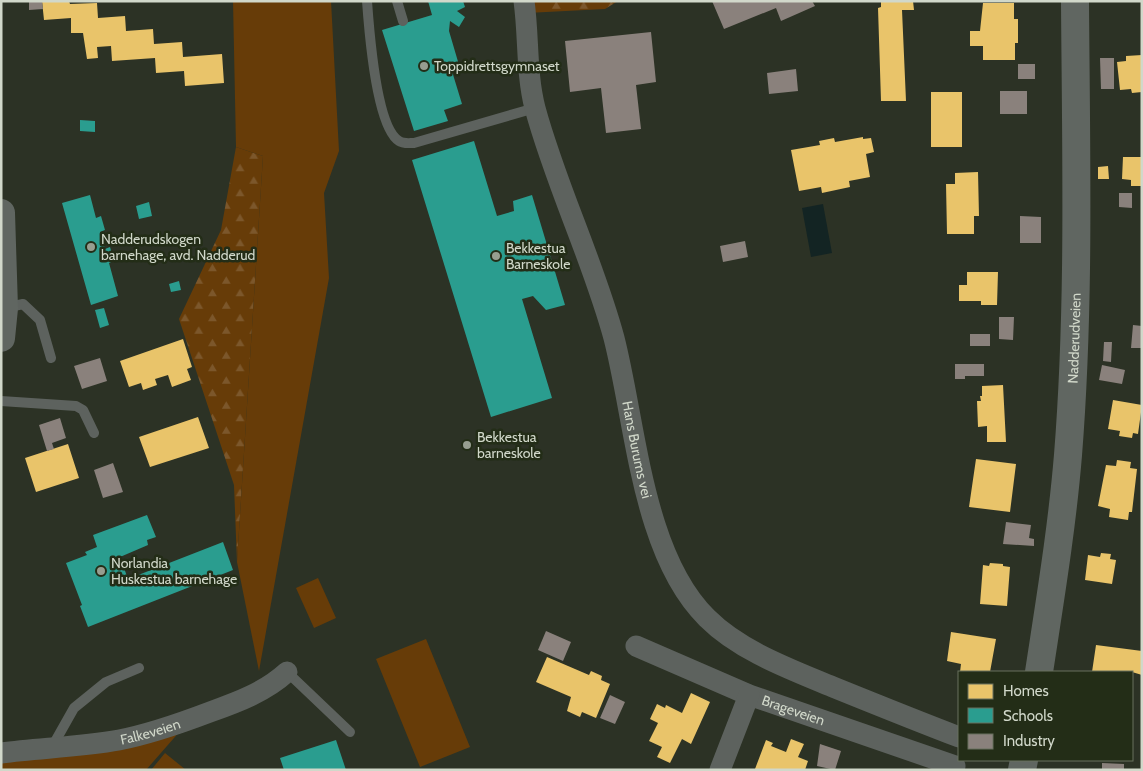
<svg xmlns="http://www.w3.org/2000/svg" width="1143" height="771" viewBox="0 0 1143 771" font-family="Cabin,sans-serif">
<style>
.forest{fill:url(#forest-firs)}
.green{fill:#673c08}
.water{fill:#132423}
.homes{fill:#e9c46a}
.schools{fill:#2a9d8f}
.industry{fill:#8a817c}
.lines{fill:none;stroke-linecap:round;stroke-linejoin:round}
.lane{stroke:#5d625e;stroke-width:10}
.street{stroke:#5d625e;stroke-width:21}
.secondary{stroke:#606661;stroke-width:28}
.poi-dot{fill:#979e90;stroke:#232d17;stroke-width:2}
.labels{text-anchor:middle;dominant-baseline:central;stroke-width:5;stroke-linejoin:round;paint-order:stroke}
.poi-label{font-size:14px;fill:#d1d8ca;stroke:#232d17;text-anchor:start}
.street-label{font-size:14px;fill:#d1d8ca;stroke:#232d17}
</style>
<defs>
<pattern id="forest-firs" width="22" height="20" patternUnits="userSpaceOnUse" patternTransform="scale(1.25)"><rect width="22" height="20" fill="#673c08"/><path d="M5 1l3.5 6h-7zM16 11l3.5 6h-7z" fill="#7c572b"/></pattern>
</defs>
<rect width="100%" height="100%" fill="#2c3225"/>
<!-- forest -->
<path class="forest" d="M524 1H618L605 9 526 13Z
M236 147 263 156 237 562 234 485 179 319 221 230Z"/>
<!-- green -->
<path class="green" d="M233 1H331L339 151 324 193 329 278 259 671 237 562 263 156 236 147Z
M318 578 336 618 314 628 296 588Z
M426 639 470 747 420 767 376 659Z
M181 730 146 770H1V758Z
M165 753 186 770H151Z"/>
<!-- water -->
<path class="water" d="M823 204 832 253 811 257 802 208Z"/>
<!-- homes -->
<path class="homes" d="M42 1H69L70 4 97 3 98 18 125 16 126 31 153 29 154 44 182 42 183 57 222 54 224 83 185 86 184 71 156 73 155 58 112 61 111 46 97 47 98 58 87 59 83 33H71V18L44 20Z
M881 1H913L914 10H902L906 101H881L878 8 881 7Z
M983 3H1014V19H1018V43H1015V60H983V46H970V31H980Z
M1142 55V92L1132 93 1131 89 1120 90 1117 62 1126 61V56Z
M931 92H962V147H931Z
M863 137V139L871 138 874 152 866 154 870 177 849 181 850 187 822 193 821 187 799 191 791 150 820 145 819 141 834 138 835 142Z
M1123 157H1142V186H1131V180L1122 179Z
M1108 166 1109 179H1098V167Z
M978 172 979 216H974V234H947L946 184H955V173Z
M967 272H998L997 305H981V301H959V285H967Z
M183 339 192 367 187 369 191 380 172 387 168 375 155 379 157 385 143 390 141 383 129 387 120 361Z
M1003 385 1006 442H987V426L978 427 977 401H981L980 396H982V386Z
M1113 400 1142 405 1138 434 1133 433 1132 438 1119 436 1120 431 1108 429Z
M198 417 209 448 150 467 139 437Z
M68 444 79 478 36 492 25 458Z
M976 459 1016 464 1010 512 969 507Z
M1117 460 1131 462 1130 468 1137 469 1132 512H1129L1128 520 1109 517 1110 509 1098 506 1106 465 1116 466Z
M1101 553 1111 554 1110 559 1116 560 1112 584 1085 580 1088 555 1100 557Z
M990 563 1003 564V566L1010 567 1007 606 980 604 983 565 989 566Z
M951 632 996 639 990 672H960L961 664 947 661Z
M1096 645 1142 651V675L1132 672H1092Z
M547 657 589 675 591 671 602 676 601 680 610 684 596 718 582 712 580 717 567 711 571 697 536 682Z
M691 693 710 702 691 744 682 739 670 763 657 757 662 747 649 741 658 723 650 719 657 704 665 708 666 705 682 713Z
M791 739 804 744 798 757 808 761 805 770 755 769 766 740 773 743 771 746 786 752Z"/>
<!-- schools -->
<path class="schools" d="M428 1H463L465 7 457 11 465 17 459 27 450 21 449 31 459 65 451 68 462 104 444 110 448 121 414 131 382 30 432 15Z
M80 120 95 121V132L80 131Z
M474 141 497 216 514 211 513 201 532 195 565 305 546 310 533 296 522 299 552 398 491 417 412 160Z
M90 195 96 218 101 216 105 230 100 232 105 249 110 247 114 261 109 263 118 296 91 305 62 203Z
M149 202 152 216 139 219 136 206Z
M179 281 181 290 171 292 169 284Z
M104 308 109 325 100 328 95 310Z
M147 515 156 537 147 540 148 545 120 557 128 579 223 542 233 570 88 627 80 606 82 605 66 563 87 555 85 552 97 547 93 535Z
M336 740 346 770H284L280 758Z"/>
<!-- industry -->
<path class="industry" d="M29 1H42L43 9 29 10Z
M712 1H812L815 6 781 21 776 8 724 29Z
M651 32 656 82 636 85 641 129 606 133 601 88 570 92 565 41Z
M1100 58H1114V89H1101Z
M1018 64H1035V79H1018Z
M796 69 798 91 769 94 767 73Z
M1000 91H1027V114H1000Z
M1119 193H1132V208L1119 207Z
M1020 216 1041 217V243H1020Z
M745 241 748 257 723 262 720 246Z
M999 317H1014L1013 340 999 339Z
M1133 325 1142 326V348H1131Z
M970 334H990V346H970Z
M1104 342H1112L1111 362 1103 361Z
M100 358 107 381 82 389 74 366Z
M955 364H984V376H965V379H955Z
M1102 365 1125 370 1122 384 1099 380Z
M60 418 66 438 52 443 54 449 47 451 39 425Z
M113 463 123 492 103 498 94 470Z
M1006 522 1031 525 1029 538 1034 539V546L1003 544Z
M546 631 571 642 563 661 538 650Z
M610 695 625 702 615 724 600 718Z
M820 744 841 751 835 770 817 766Z
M1102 763 1124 764V770H1102Z"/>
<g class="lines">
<!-- lane -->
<path class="lane" d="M367 1C369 29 376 127 399 141 403 144 409 143 414 143L535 108
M397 1 403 21
M5 308 23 304 40 320 51 358
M1 401 76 406 83 410 94 433
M287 672 350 732
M52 747 74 708 106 682 139 668"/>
<!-- street -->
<g class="street">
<path id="s1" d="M524 1C529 37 526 73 535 108 556 186 593 260 614 338 636 424 642 554 707 618 740 651 790 669 833 687 875 704 917 721 959 737"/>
<path id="s2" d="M636 646 749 695 955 766"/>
<path id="s3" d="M1 753C40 748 80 747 119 740 150 734 181 723 210 712 238 702 265 692 287 672"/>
<path d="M720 770 749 695"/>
</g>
<!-- secondary -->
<g class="secondary">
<path d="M1 213 4 308 1 338"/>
<path id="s4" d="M1039 672C1050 600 1062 528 1068 455 1080 304 1076 152 1075 1"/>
<path d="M1022 770 1024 760"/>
</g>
</g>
<!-- markers -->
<g class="poi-dot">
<circle cx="424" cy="66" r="5"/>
<circle cx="91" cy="247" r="5"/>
<circle cx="496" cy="256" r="5"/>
<circle cx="467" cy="445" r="5"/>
<circle cx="101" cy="571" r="5"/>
</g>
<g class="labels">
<!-- poi labels -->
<g class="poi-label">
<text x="434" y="66">Toppidrettsgymnaset</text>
<text x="101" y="239">Nadderudskogen<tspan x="101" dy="16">barnehage, avd. Nadderud</tspan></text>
<text x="506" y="248">Bekkestua<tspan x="506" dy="16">Barneskole</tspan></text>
<text x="477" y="437">Bekkestua<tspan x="477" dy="16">barneskole</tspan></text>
<text x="111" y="563">Norlandia<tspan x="111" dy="16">Huskestua barnehage</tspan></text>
</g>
<!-- street labels -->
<g class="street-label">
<text stroke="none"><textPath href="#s4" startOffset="336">Nadderudveien</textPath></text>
<text stroke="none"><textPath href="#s1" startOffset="465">Hans Burums vei</textPath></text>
<text stroke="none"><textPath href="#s2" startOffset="170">Brageveien</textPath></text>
<text stroke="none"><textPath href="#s3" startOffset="151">Falkeveien</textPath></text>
</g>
</g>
<!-- border -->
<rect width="1143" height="771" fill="none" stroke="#d1d8ca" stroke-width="5"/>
<!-- legend -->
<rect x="958" y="671" width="175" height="90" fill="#232d17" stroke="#69715f"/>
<rect x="968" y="684" width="25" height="15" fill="#e9c46a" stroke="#69715f"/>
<text x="1003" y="696" font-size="15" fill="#d1d8ca">Homes</text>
<rect x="968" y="708" width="25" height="15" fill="#2a9d8f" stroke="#69715f"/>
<text x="1003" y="721" font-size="15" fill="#d1d8ca">Schools</text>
<rect x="968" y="734" width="25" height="15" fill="#8a817c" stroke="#69715f"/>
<text x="1003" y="746" font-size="15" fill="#d1d8ca">Industry</text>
</svg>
